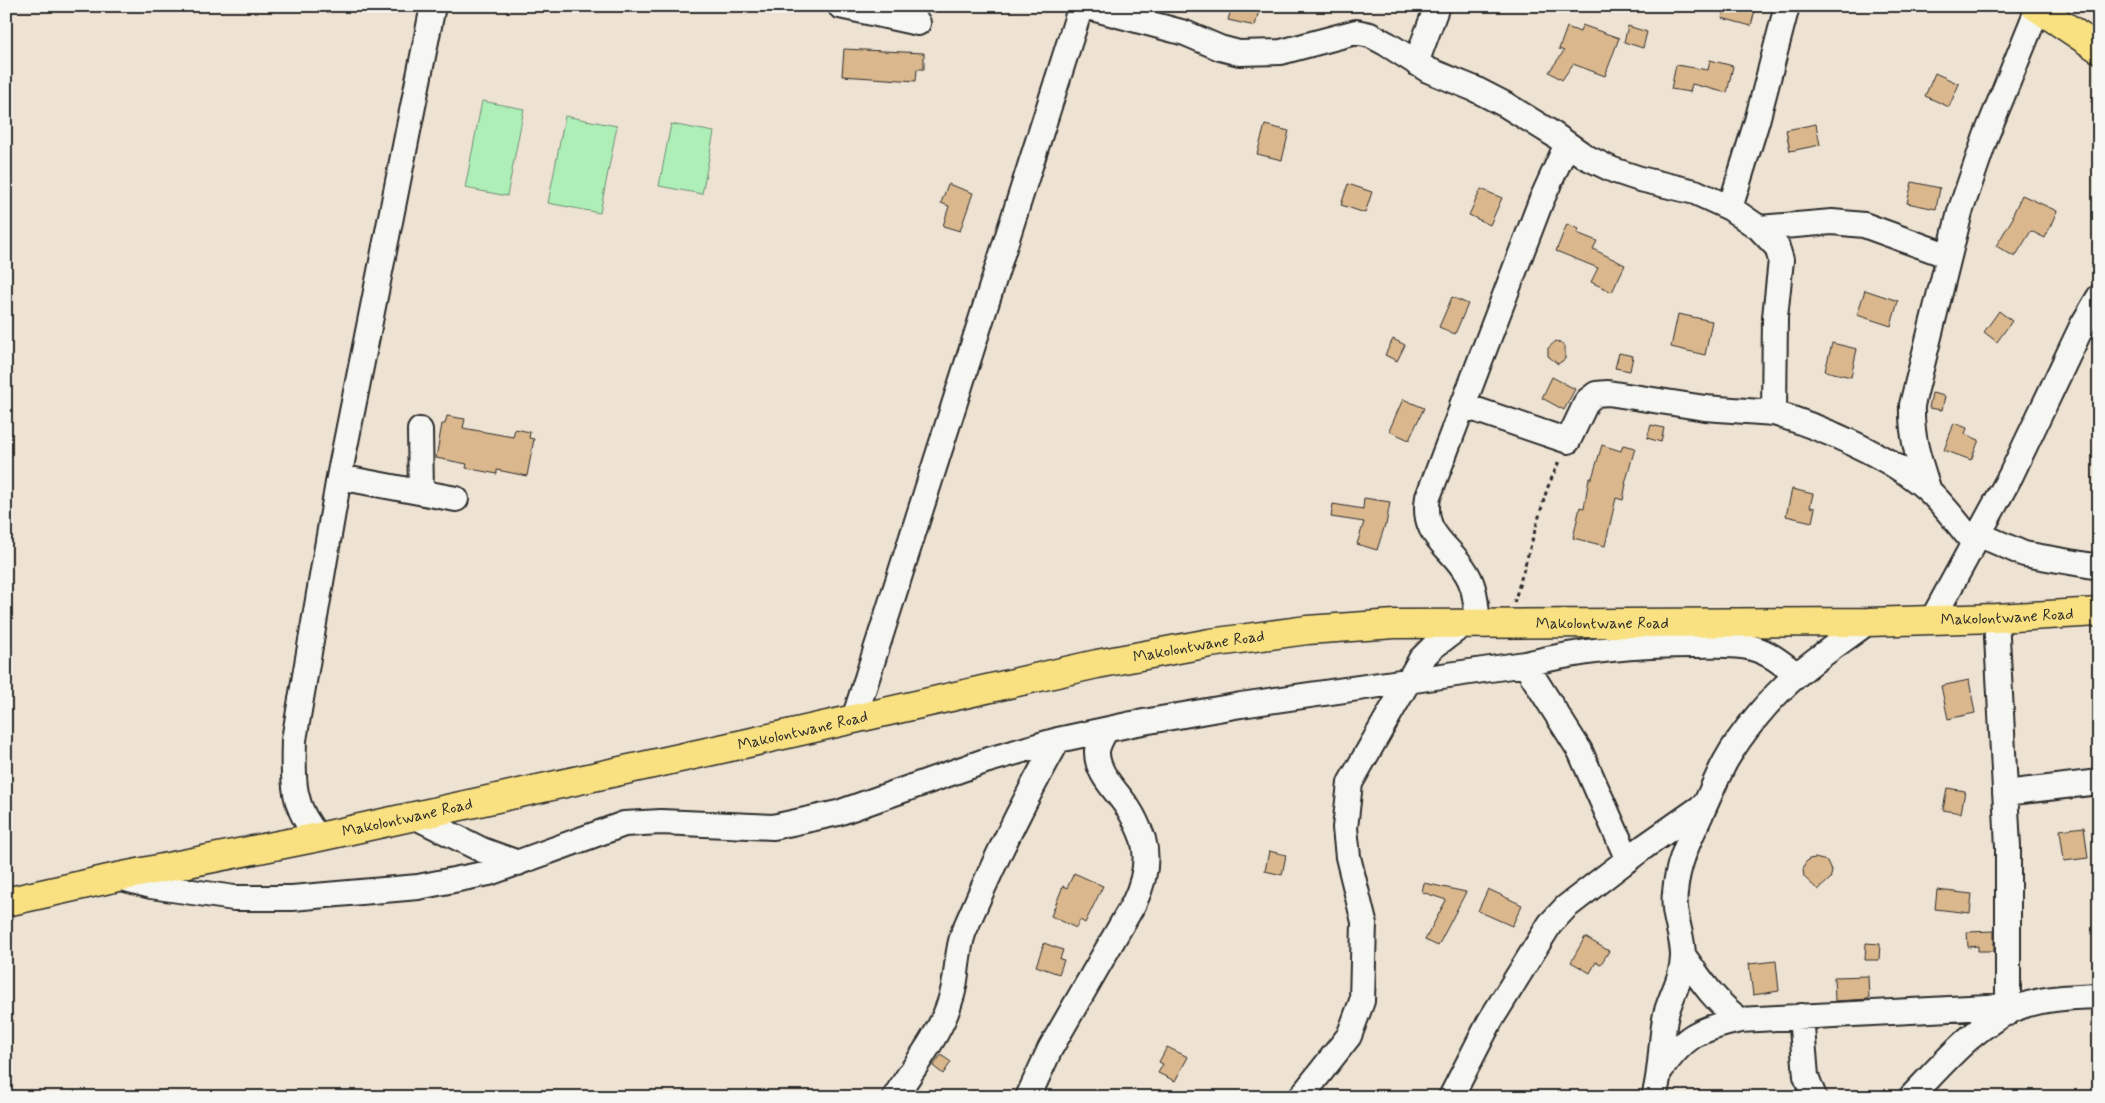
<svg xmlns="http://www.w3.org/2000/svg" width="2105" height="1103" viewBox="0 0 2105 1103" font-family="Mynerve,sans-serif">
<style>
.green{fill:#aeefb8;stroke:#6c8d72}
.building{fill:#dab78c;stroke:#2b2b2b}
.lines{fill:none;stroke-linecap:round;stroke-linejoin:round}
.minor-casing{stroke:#2b2b2b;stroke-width:28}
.major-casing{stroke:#2b2b2b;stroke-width:31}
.path{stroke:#2b2b2b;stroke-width:3;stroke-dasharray:4 4;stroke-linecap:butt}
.minor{stroke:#f6f6f2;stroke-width:24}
.major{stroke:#f9e181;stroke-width:28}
.labels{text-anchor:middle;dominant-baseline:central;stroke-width:5;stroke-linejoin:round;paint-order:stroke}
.street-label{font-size:16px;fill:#2b2b2b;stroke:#f6f6f2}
</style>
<rect width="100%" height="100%" fill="#eee3d3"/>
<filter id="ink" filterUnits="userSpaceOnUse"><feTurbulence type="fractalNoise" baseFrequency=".02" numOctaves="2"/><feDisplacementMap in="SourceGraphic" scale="10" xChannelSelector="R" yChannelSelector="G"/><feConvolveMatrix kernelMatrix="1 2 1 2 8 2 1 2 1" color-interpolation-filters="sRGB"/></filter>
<g filter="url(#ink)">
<!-- green -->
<path class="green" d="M482 101 524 109 507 196 465 188Z
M565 116 617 126 600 213 548 203Z
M671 124 714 132 702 194 659 186Z"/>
<!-- building -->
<path class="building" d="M1232 6H1260L1255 26 1228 20Z
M1725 6H1756L1751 26 1722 18Z
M1582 25 1619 38 1605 76 1573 64 1562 80 1549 72 1564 51 1559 49 1567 27 1580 32Z
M1628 26 1647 32 1643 48 1624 42Z
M844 49 924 53V69H917L916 81 842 76Z
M1710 60 1733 66 1727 93 1692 84 1690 92 1671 89 1676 65 1708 70Z
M1935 73 1959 84 1949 107 1925 96Z
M1816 124 1820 145 1790 151 1786 130Z
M1265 125 1289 131 1282 160 1257 154Z
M1912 182 1940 188 1936 209 1907 203Z
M948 184 973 193 960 231 943 226 949 206 941 203Z
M1348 184 1372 192 1365 213 1341 205Z
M1481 189 1502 198 1490 225 1469 215Z
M2022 195 2057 211 2045 238 2031 231 2015 257 1996 246 2014 216H2012Z
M1567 224 1579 229 1577 233 1597 241 1593 249 1625 265 1612 292 1591 282 1598 268 1556 251Z
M1865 290 1898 301 1891 326 1857 315Z
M1452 297 1468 304 1455 334 1439 327Z
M1999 311 2012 321 1997 342 1984 332Z
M1678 314 1712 321 1705 355 1671 347Z
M1393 339 1405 345 1397 361 1385 355Z
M1556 341 1565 346V359L1558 364 1548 356V348Z
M1832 343 1857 349 1851 377 1825 371Z
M1619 353 1633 356 1630 371 1615 368Z
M1552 377 1575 389 1564 410 1542 398Z
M1932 393 1945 396 1942 410 1929 408Z
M1403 399 1424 408 1409 440 1389 431Z
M447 416 465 419 463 428 513 437 515 429 530 432 529 438 534 439 527 476 497 470V474L466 468 467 464 436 458 442 424H445Z
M1954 423 1967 428 1965 434 1979 440 1971 460 1944 450Z
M1651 425 1664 428 1661 442 1647 438Z
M1602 445 1621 451 1623 445 1635 448 1625 484H1626L1623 500 1616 498 1605 546 1573 538 1580 507 1584 508 1589 478H1592Z
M1792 489 1813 494 1810 507 1815 508 1812 522 1786 516Z
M1364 498 1390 502 1386 525H1385L1377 550 1357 544 1364 522 1331 517 1333 504 1363 509Z
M1969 680 1975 713 1948 719 1941 686Z
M1947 788 1965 791 1961 813 1943 810Z
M2084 827 2088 858 2064 861 2060 830Z
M1269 851 1286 855 1282 875 1265 871Z
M1815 858 1827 861 1832 872 1830 879 1818 890 1804 877 1803 870 1805 863 1809 859Z
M1074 873 1103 886 1085 923 1080 920 1076 928 1051 916 1063 886 1067 888Z
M1424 883 1466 892 1438 946 1425 940 1446 900 1422 892Z
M1488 889 1522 905 1512 926 1478 911Z
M1937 890 1972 894 1970 913 1935 909Z
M1994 931V951H1978V946L1968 947 1967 932Z
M1585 937 1609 951 1601 964 1596 962 1590 973 1571 962Z
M1044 943 1063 950 1060 959 1064 960 1059 974 1036 966Z
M1866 943 1880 944 1879 960H1865Z
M1776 961 1779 991 1753 995 1749 964Z
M1868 976 1869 999 1835 1001 1834 977Z
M1167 1047 1188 1057 1175 1081 1158 1073 1163 1064 1159 1062Z
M941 1055 951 1062 943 1074 933 1066Z"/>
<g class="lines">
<!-- minor casing -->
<g class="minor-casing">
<path id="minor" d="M840 6 918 23
M1084 6 1185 33 1220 48 1239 53 1281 52 1356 32 1370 35 1387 44 1428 70 1475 89 1506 105 1553 134 1586 157 1613 170 1640 179 1695 192 1730 208 1759 228 1777 247 1781 260 1775 317 1774 413C1823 428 1890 456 1928 490 1944 505 1959 525 1973 542
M1416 63 1437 6
M1730 208 1757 121 1787 6
M1759 228 1832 222 1864 225 1949 256
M1462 405 1568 441 1587 401 1596 394 1608 393 1705 408 1774 413
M420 430 421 492
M339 477 456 499
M1929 491C1919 460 1911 439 1912 405L1960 212 1986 136 2038 8
M1978 534 2024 554 2099 567
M1996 618 2008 847V1013
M1932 620 2011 475 2083 324 2099 297
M1478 624C1476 607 1476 589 1467 574 1450 544 1421 537 1428 497L1541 201 1567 144
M1525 664 1580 751 1628 860
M854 719 1081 6
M2005 793 2099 782
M414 816 482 850 518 863
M319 837C291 808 293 777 294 740L339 477 433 6
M118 877 151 886 234 898H292L418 887 489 873 624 824 661 822 773 827 838 813 985 761 1058 740 1132 724 1241 705 1525 664C1584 650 1634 645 1695 645 1713 645 1734 643 1752 648 1769 652 1783 664 1797 675
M1683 955C1700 979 1716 1003 1740 1020
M1801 1016 1806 1076 1814 1097
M1659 1072C1685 1036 1696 1030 1740 1020L2007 1006
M895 1097C915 1064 942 1033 952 995 958 974 956 952 964 931 992 866 1023 802 1058 740
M1028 1097 1050 1049 1134 903C1143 884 1149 860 1143 839 1139 828 1134 817 1128 808 1116 790 1096 773 1097 751 1098 743 1103 736 1106 730
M1301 1097 1349 1036 1362 1001 1364 922 1348 857 1345 828 1350 783 1421 659 1434 646 1464 624
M1451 1097 1490 1021 1550 924 1566 907 1644 847 1704 805
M1654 1097C1662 1070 1660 1042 1666 1014 1671 995 1683 977 1683 956 1683 934 1672 915 1675 893 1677 864 1689 840 1701 814 1709 797 1716 779 1725 762 1741 733 1772 696 1797 675 1819 656 1844 640 1868 622
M1911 1097C1943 1064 1975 1024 2019 1007 2044 998 2072 997 2099 996"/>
</g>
<!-- major casing -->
<g class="major-casing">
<g id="major">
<path d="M2035 6 2099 49"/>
<path id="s1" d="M6 902 118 877 319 837 739 745 1097 664 1210 643 1307 630 1395 624 1868 622 1996 618 2099 612"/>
</g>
</g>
<!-- path -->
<path class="path" d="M1514 603 1547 489 1560 459"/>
<!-- minor -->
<use href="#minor" class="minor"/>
<!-- major -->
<use href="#major" class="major"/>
</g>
</g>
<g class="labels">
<!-- street labels -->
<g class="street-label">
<text stroke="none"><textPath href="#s1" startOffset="2030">Makolontwane Road</textPath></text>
<text stroke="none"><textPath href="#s1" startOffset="1625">Makolontwane Road</textPath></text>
<text stroke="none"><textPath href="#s1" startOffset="1220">Makolontwane Road</textPath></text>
<text stroke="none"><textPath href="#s1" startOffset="815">Makolontwane Road</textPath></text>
<text stroke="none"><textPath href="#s1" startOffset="410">Makolontwane Road</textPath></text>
</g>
</g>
<!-- margin -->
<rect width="2105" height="1103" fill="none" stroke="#f6f6f2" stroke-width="25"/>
<rect x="12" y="12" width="2080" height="1078" fill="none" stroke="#2b2b2b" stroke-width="2" filter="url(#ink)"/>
</svg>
